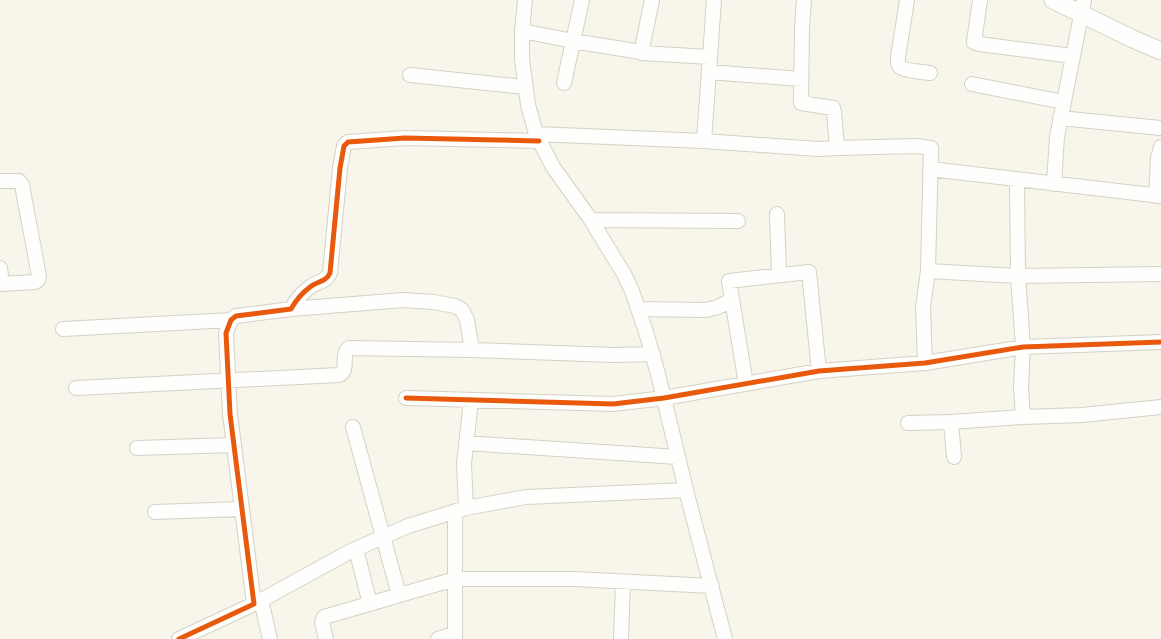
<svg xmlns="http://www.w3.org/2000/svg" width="1161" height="639" viewBox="0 0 1161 639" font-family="'Golos Text',sans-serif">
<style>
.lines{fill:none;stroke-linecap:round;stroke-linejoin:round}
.minor-casing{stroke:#d4d1c7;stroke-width:16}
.major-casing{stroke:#d4d1c7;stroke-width:19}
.minor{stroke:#fefefc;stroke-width:14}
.major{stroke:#fefefc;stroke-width:17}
.cycleway-casing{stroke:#fff;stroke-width:8}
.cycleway{stroke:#e8590c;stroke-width:5}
</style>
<rect width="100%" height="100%" fill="#f8f5eb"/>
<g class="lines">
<!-- minor casing -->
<g class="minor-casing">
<path id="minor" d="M525 0 522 31V59L528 105 536 134 553 167 591 220 608 248 624 274 632 291 646 332 658 374 686 490 725 639
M652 0 641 53 710 57
M804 0 802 27 801 103 833 108 834 112 837 148 916 146 931 148 928 271 923 307 925 363
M907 0 898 57C898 60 897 64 900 67 905 71 924 72 930 73
M980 0 974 42 979 44 1072 56
M522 31 573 41 641 52
M709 72 801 79
M410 75 525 87
M564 83 582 0
M972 84 1063 102
M1060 118 1161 128
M536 134 704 141 818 149 837 148
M704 141 714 0
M930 169 1161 196
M0 181H19L22 185 39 276 38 280 35 282 0 284
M1054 184 1057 137 1084 0
M1156 196 1158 158 1161 147
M777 214 779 275
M591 220 738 221
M0 268 2 284
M928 271 1018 276 1161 274
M291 309 403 300 433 302 455 306 462 310 467 320 472 350 614 355 653 354
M638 309 706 310 718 307 732 300
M63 329 231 320
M746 384 729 281 809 272 819 371
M76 388 339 375C350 370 340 355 349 348L472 350
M406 398 613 404 664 398 819 371 925 363 1023 347 1161 342
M1023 417 1082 415 1161 407
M908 423 951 422
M353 427 399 595
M466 443 678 457
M137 448 234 445
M954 457 951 422 1023 417 1021 386 1023 347 1018 276 1017 180
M466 508 464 464 471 400
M155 512 242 509
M356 549 370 604
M261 600 270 639
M254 604 351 551 408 526 466 508 526 497 686 490
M179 639 254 604 230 414 226 333 231 320 236 316 291 309C296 300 302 293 310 287 318 281 326 282 330 273L340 168 344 146 348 142 405 138 539 141
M326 639 322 622 324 617 455 579H574L712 586
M438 639 454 634
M455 639V512
M621 639 623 582"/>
</g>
<!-- major casing -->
<g class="major-casing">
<path id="major" d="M1053 0 1133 39 1161 51"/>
</g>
<!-- minor -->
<use href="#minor" class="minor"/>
<!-- major -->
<use href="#major" class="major"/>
<!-- cycleway casing -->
<g class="cycleway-casing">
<path id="cycleway" d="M406 398 613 404 664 398 819 371 925 363 1023 347 1161 342
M179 639 254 604 230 414 226 333 231 320 236 316 291 309C296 300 302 293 310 287 318 281 326 282 330 273L340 168 344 146 348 142 405 138 539 141"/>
</g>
<!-- cycleway -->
<use href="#cycleway" class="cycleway"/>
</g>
</svg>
